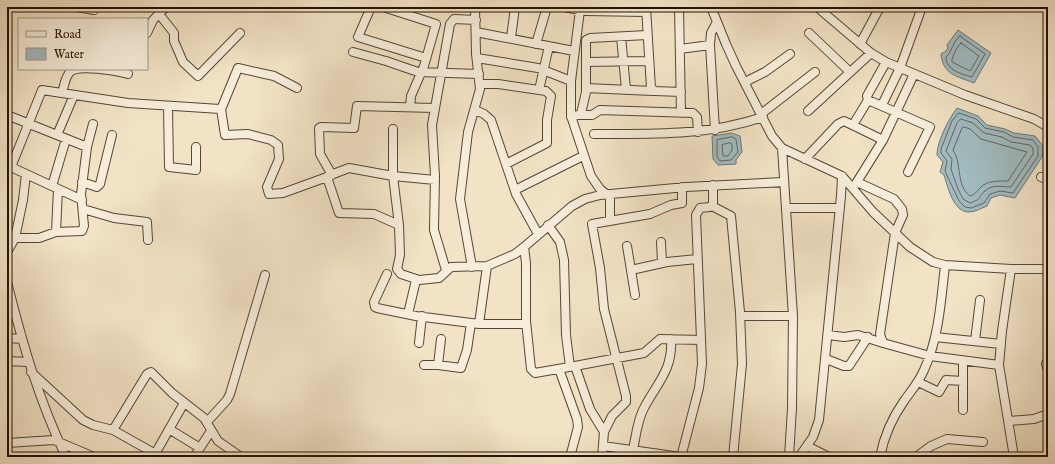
<svg xmlns="http://www.w3.org/2000/svg" width="1055" height="464" viewBox="0 0 1055 464" font-family="'IM FELL English',serif">
<style>
.water{fill:#a1bbc0;stroke:#6e7773}
.lines{fill:none;stroke-linecap:round;stroke-linejoin:round}
.shore{stroke:#626660;stroke-width:1}
.minor-casing{stroke:#564632;stroke-width:10}
.minor{stroke:#f7edda;stroke-width:8}
</style>
<rect width="100%" height="100%" fill="#f2e3c6"/>
<filter id="stains"><feTurbulence type="fractalNoise" baseFrequency=".005" numOctaves="4"/><feColorMatrix values="0 0 0 0 .2 0 0 0 0 .09 0 0 0 0 .02 0 0 0 .5 -.17"/></filter>
<radialGradient id="worn" r=".72"><stop offset=".6" stop-color="#630" stop-opacity="0"/><stop offset="1" stop-color="#630" stop-opacity=".3"/></radialGradient>
<!-- water -->
<path class="water" d="M958 30 991 53 974 83C957 76 943 75 941 54L946 51 948 48 947 45Z
M957 108 978 116 987 125 1005 129 1014 133 1035 136 1043 146 1042 157 1015 198 1000 195 991 198 987 206C982 208 975 212 969 212 953 212 948 187 944 175L940 172 943 162 937 155C937 142 948 120 957 108Z
M732 133 740 136 742 152 736 160V164L718 165 713 159 712 136Z"/>
<g class="lines">
<!-- shore -->
<path class="shore" d="M960 36 985 54 972 77C961 74 946 70 946 57 953 51 952 42 960 36Z
M961 43 979 56 970 71 952 62C951 58 958 45 961 43Z
M959 113 976 119 985 128 1004 132 1013 137 1033 140 1038 147V156L1013 193 1000 191 990 194 984 203 971 208 965 207 959 201 945 171 947 161 941 153V149L952 121Z
M961 119 973 123 984 133 1002 137 1011 142 1030 145 1033 148V154L1011 187C1003 187 992 184 985 191 977 197 984 198 970 203L963 199 958 189 951 169 952 159 946 151 957 123Z
M964 127 970 129 981 139 1027 152 1008 181C999 181 987 180 980 188 976 192 976 194 970 196 956 186 962 163 953 150L962 128Z
M732 137 736 139 738 152 731 160 720 161 717 157V140Z
M730 143 732 144V150L728 156H723L722 145Z"/>
<!-- minor casing -->
<g class="minor-casing">
<path id="minor" d="M77 7 94 10
M371 7 358 37 426 58
M383 7 436 24 424 66 411 96 410 107
M564 7 585 11 646 12
M646 7 651 88 655 91 681 92
M679 7 681 113
M711 7 726 44 736 66 772 136 782 148 842 176 873 212 910 247 933 262 945 265 1011 269H1048
M817 7 871 53 886 62 965 95 1034 119 1048 127
M580 10 571 81V116L591 176 600 189 610 197V220
M159 14 174 33V41L183 62 198 76 240 33
M476 32 574 51
M147 33 153 20 165 8 164 7
M809 33 850 72
M621 37 626 89
M511 38 515 7
M536 44 547 7
M860 44 880 7
M680 49 710 45
M353 52 386 61 418 72 479 74
M477 58 538 68 571 81
M586 62 648 61
M886 62 867 96 868 100 930 127 908 172
M745 82 765 72 790 54
M480 84H498L546 91 551 96 547 120V143L506 164
M586 88 653 91
M539 90 549 46
M62 93C64 87 65 77 70 72 78 64 117 71 128 74
M882 105 900 68 922 7
M168 106 169 167 196 170V147
M221 109 225 135 248 134 271 140 278 145 279 159 267 187 269 194 283 193 327 177 339 213 374 214 399 225 400 255 397 269 401 274 419 280 439 278 451 267 487 266 515 254 524 247
M475 110 484 114 491 120 516 194 538 234
M808 111 871 53
M761 114 815 72
M7 115 87 147 81 194 84 226 82 231 56 232 39 238H15L7 252
M579 115H592L600 110 693 113 697 117 698 132
M571 117 581 114 586 92V40L590 38 647 35
M853 125 868 100
M393 129V176L399 225
M715 130 710 45 711 33 717 22
M594 134C653 134 706 136 763 117
M57 135 74 95
M87 147 93 124
M782 148 793 316 792 408 789 457
M805 159 838 124 844 121 883 140
M332 175 320 154 319 128 321 127 354 128 357 106 434 108
M328 176 349 168 393 176 435 180
M1041 177 1048 180
M82 182 97 187 100 184 112 135
M857 182 894 199 902 209 903 215 895 233 880 334 883 343 930 356 999 365
M855 185 883 140 914 74
M52 186 66 139
M515 190 583 156
M82 200 11 167 42 90 128 103 220 109 222 107 238 68 274 76 297 88
M7 201V202
M712 206 731 216 740 312 742 364 733 457
M786 208H840
M83 209 114 218 147 222 148 240
M548 225 560 242 564 260 566 335 570 367
M56 232 58 189
M15 238 23 200 26 174
M661 242 662 262
M627 246 631 270
M472 267 460 199 468 132 480 89 476 54 475 7
M1011 269 1002 331 999 365 1014 457
M446 270 434 230 435 176 432 125 450 24 454 19 476 20
M387 274 374 302 375 307 377 308 416 316 479 324H526
M7 282C23 345 38 398 66 457
M635 295 631 270 667 262 697 259
M408 314 416 280
M740 316H793
M479 324 487 266
M828 335 844 337 858 335 883 343
M935 337 1001 344
M7 338 22 339
M975 341 980 300
M419 343 422 316
M826 359 844 366H849L868 337
M1048 360 1046 364 1048 371
M7 361 28 362
M963 361V410
M424 365H438L461 368 467 350 471 323
M438 365 441 339
M575 366 644 353 660 339 701 340
M559 369 577 419 578 427 570 457
M31 372 83 420 93 425 113 430 147 374 151 372 172 393 204 418 218 441 241 457
M918 382 939 392 946 380 963 381
M1009 421 1034 419 1048 414
M207 422 227 400 230 394 265 275
M169 429 200 448
M113 430 161 457
M604 432 612 416 626 402V396L604 309 600 268 592 224 650 214 671 205 682 203V187
M7 443 54 440 94 457
M603 446 681 457
M807 446 829 457
M633 450C636 436 637 421 644 408 657 383 673 370 671 339
M155 454 184 403
M194 457 211 431
M602 457 604 432 590 409 575 366 535 373 531 369 526 321V263L524 247 572 206 585 199 600 195 686 187 784 182
M681 457 699 388 702 364 696 215 700 208 710 207 713 204V185
M799 457 813 437 819 420 841 196 842 176
M880 457C884 436 892 418 904 401 911 391 919 382 924 370 939 338 941 300 945 265
M916 457 931 446 947 439 983 442"/>
</g>
<!-- minor -->
<use href="#minor" class="minor"/>
</g>
<!-- margin -->
<rect width="1055" height="464" fill="none" stroke="#f2e3c6" stroke-width="24"/>
<rect x="8" y="8" width="1039" height="448" fill="none" stroke="#221200" stroke-width="2"/>
<rect x="12" y="12" width="1031" height="440" fill="none" stroke="#221200"/>
<!-- legend -->
<rect x="18" y="18" width="130" height="52" fill="#f7edda" stroke="#a29583"/>
<rect x="26" y="31" width="20" height="6" fill="#f7edda" stroke="#a29583"/>
<text x="54" y="38" font-size="12" fill="#221200">Road</text>
<rect x="26" y="48" width="20" height="12" fill="#a1bbc0" stroke="#a29583"/>
<text x="54" y="58" font-size="12" fill="#221200">Water</text>
<rect width="100%" height="100%" filter="url(#stains)"/>
<rect width="100%" height="100%" fill="url(#worn)"/>
</svg>
